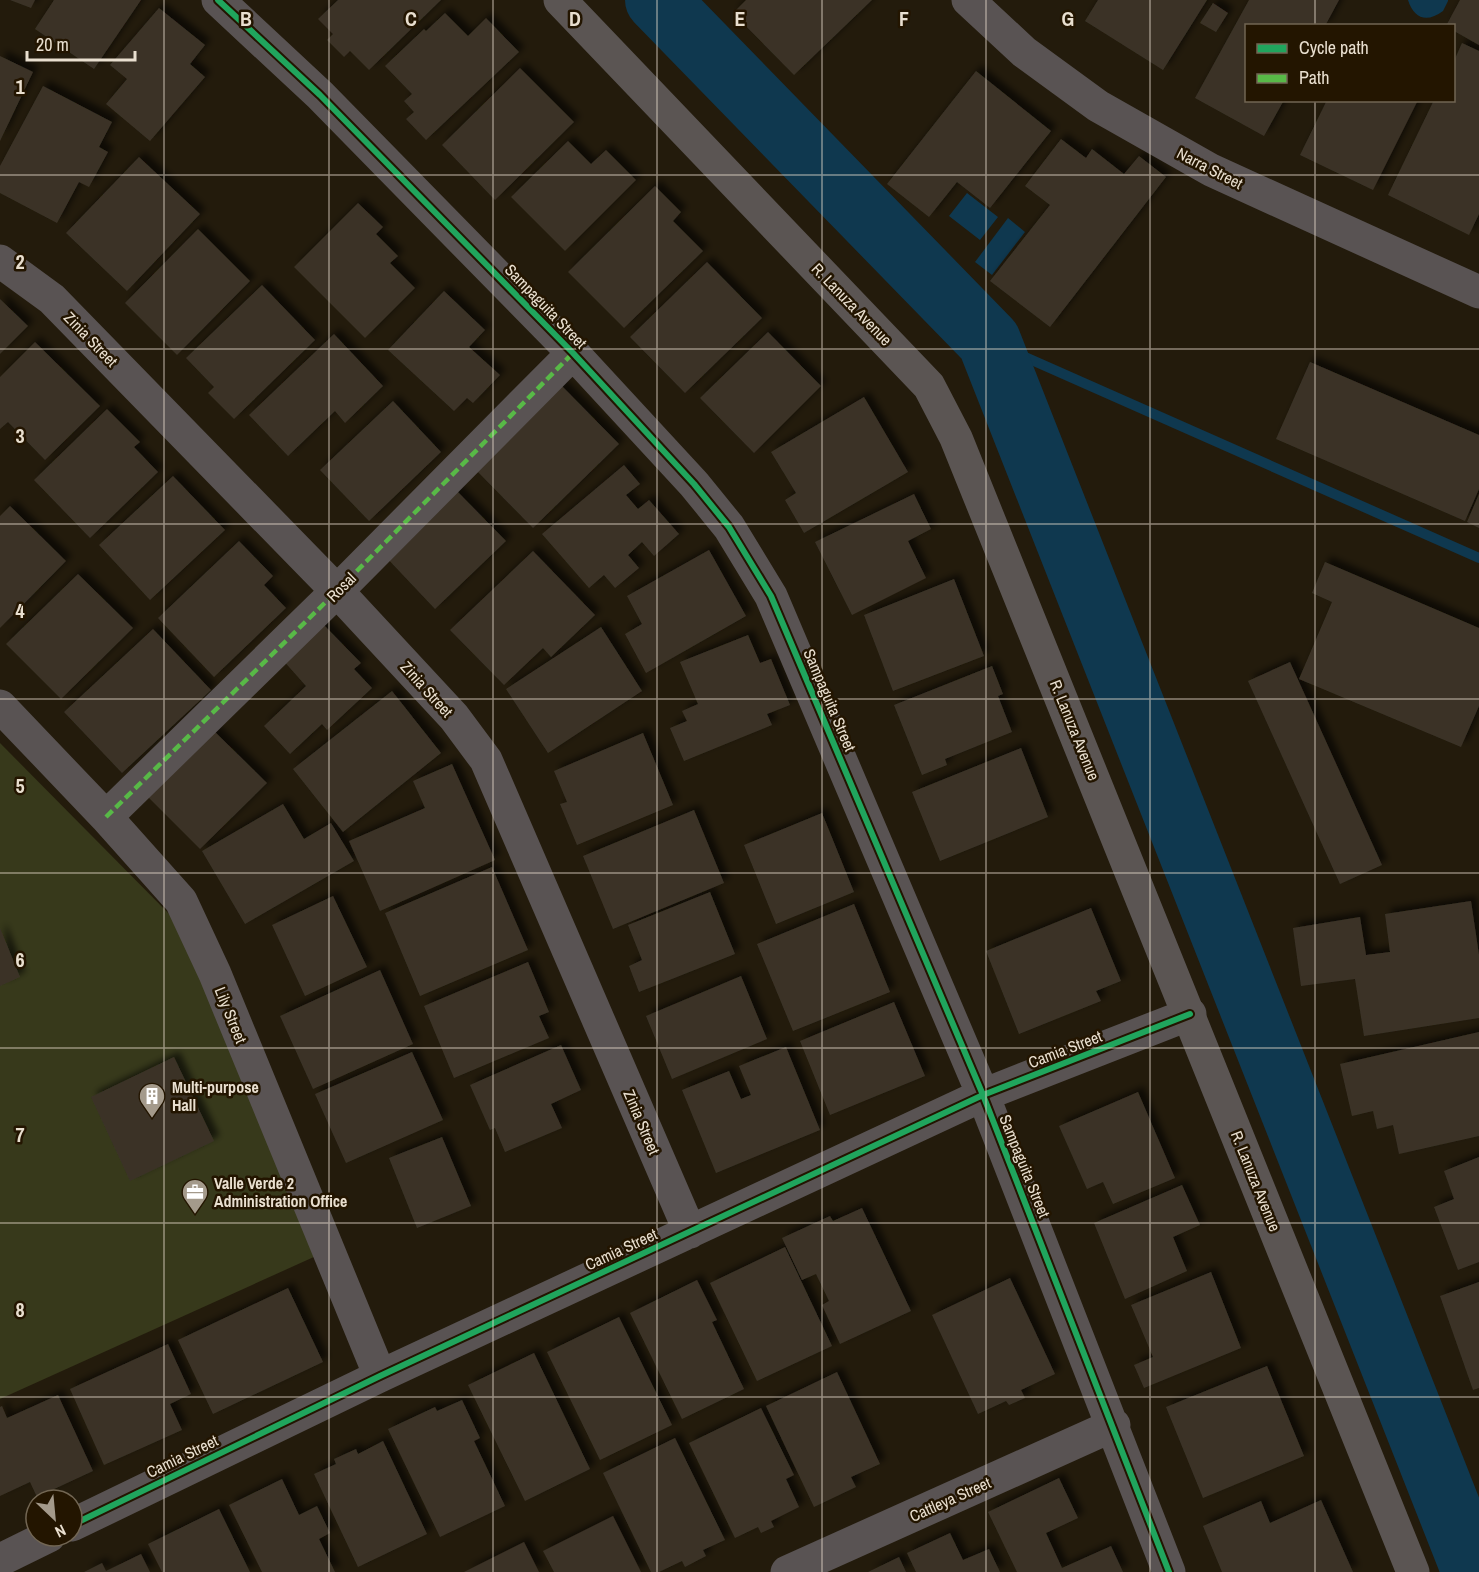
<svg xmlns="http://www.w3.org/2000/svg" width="1479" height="1572" viewBox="0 0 1479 1572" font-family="'Archivo Narrow',sans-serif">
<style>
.green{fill:#37391b}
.water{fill:#0f384f}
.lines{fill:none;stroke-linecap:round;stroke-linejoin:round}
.stream{stroke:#0f384f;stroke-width:10}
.river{stroke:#0f384f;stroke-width:64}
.building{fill:#3a3327;filter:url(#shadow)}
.street{stroke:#595353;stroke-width:33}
.secondary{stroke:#5b5553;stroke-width:33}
.quiet{stroke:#58b947;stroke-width:4.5;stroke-dasharray:9 4.5;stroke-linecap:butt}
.cycleway-casing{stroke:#231500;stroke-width:10}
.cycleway{stroke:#20a55d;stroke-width:6}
.grid{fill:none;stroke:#e9dfcf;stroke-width:1.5;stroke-opacity:0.55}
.labels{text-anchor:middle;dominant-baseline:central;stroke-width:5;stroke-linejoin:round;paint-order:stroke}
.street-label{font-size:16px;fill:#e9dfcf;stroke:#231500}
.poi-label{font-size:16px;font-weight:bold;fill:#e9dfcf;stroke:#231500;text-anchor:start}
.grid-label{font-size:20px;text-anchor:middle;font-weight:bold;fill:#e9dfcf;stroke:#231500;stroke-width:5;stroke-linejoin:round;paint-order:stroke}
</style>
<defs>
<filter id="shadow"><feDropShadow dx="5.5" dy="-5.5" stdDeviation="3" flood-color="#0009"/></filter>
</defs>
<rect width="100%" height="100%" fill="#231b0c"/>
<!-- green -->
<path class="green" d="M0 743 185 930 316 1256 0 1399Z"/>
<!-- water -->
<path class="water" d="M1408 0H1448V1L1443 11C1427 23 1414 19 1408 0Z
M967 193 998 217 980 240 949 216Z
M1008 218 1025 232 992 275 975 262Z"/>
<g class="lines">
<!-- stream -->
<path class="stream" d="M989 341 1479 558"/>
<!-- river -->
<path class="river" d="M657 0 989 341 1474 1572"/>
</g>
<!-- building -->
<path class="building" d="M10 0H35L31 8Z
M54 0H141L94 69 35 29Z
M338 0H441L369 70 350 51 344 57 327 40 333 34 318 19Z
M746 0H872L794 75 733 13Z
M1098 0H1207L1163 70 1085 21Z
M1249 0H1339L1325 26H1246V100H1284L1264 136 1195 98Z
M1460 0H1479V45L1454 31V26H1446Z
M1213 3 1228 13 1216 32 1200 23Z
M159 8 205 45 190 64 205 77 150 141 106 104 127 79 110 65Z
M445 13 468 36 486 18 519 52 426 140 406 119 414 112 404 101 412 94 385 66 424 29 426 31Z
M1462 43 1479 51V214L1469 235 1388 195 1434 100H1454V61Z
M0 56 33 72 0 141Z
M520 68 574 122 495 200 442 145Z
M976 71 1051 131 990 208 957 182 929 217 887 184Z
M43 86 112 122 99 147 108 152 89 187 79 182 57 223 0 193V166Z
M1327 100H1418L1373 190 1300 155Z
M1061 139 1086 158 1092 149 1124 174 1139 156 1166 177 1050 327 990 281 1050 205 1025 186Z
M568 141 591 164 606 150 636 180 565 251 511 197Z
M139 157 200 214 127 291 66 233Z
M655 186 681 212 673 221 703 251 624 328 568 272Z
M358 203 383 227 376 234 398 256 390 263 415 288 365 338 294 267Z
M198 229 250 281 177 355 125 303Z
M707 262 762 318 685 393 630 337Z
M262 285 315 340 234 419 208 393 214 387 186 358Z
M444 291 485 330 469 347 500 375 473 403 467 398 454 411 388 350Z
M0 299 28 326 0 354Z
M768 332 821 386 754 453 700 398Z
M334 334 383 386 345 423 335 411 288 456 249 415Z
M35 342 100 406 45 460 8 422 0 429V377Z
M1310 362 1479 435V489L1465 521 1276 439Z
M560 384 619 444 533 528 475 469Z
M864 397 908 472 804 533 785 500 796 493 771 452Z
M393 401 441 452 369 521 320 470Z
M107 409 140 442 134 447 158 472 90 538 34 480Z
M624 465 640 484 626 495 638 509 649 500 679 534 654 556 642 542 628 555 639 568 615 588 604 575 589 588 542 534Z
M173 476 225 530 150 600 99 545Z
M454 488 506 541 435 609 384 555Z
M914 494 931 529 908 541 926 578 852 615 815 542Z
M1479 494V528L1467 522Z
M10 506 66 561 0 628V516Z
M239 541 273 576 264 585 286 608 214 677 158 618Z
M709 550 746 616 646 673 625 634 642 624 627 596Z
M533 551 595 615 551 657 543 648 504 685 450 630Z
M1325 562 1479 628V706L1461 747 1299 679 1332 602 1312 593Z
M78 574 133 628 61 699 6 644Z
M954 579 984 656 893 691 864 615Z
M320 621 361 663 354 669 372 688 327 730 322 724 290 754 264 726 306 686 281 658Z
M601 627 642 691 548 753 506 689Z
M153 629 211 690 122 773 64 712Z
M748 635 760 663 771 659 790 705 767 714 772 725 684 761 670 728 687 721 682 711 698 704 680 662Z
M1290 662 1382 865 1340 884 1248 681Z
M992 666 1003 694 998 696 1012 732 945 759 947 765 922 775 894 705Z
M392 691 441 753 343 832 293 769Z
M212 729 267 783 200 849 146 795Z
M643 733 673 805 577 845 560 804 567 802 554 771Z
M1021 748 1048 817 940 861 912 792Z
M452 764 495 860 380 911 349 841 425 808 413 781Z
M283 804 304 839 331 823 354 861 245 924 202 851Z
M694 810 724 883 613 929 583 856Z
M822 813 854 892 776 924 744 845Z
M492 867 528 950 420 996 385 913Z
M710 892 735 954 639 992 629 966 642 960 628 925Z
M333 896 367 967 305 996 272 925Z
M1471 901 1479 955V1018L1364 1036 1355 979 1301 986 1293 928 1360 917 1366 955 1390 952 1385 914Z
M854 904 890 992 793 1031 757 944Z
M1091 908 1121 981 1096 991 1101 1001 1019 1034 986 951Z
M0 928 20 977 0 986Z
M528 962 549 1012 539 1016 549 1038 454 1078 424 1006Z
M380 970 413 1044 313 1089 280 1016Z
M741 976 767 1039 672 1079 646 1016Z
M894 1002 925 1076 830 1115 800 1041Z
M1479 1032V1136L1399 1154 1393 1125 1377 1129 1373 1111 1352 1116 1340 1064Z
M561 1045 581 1090 551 1104 562 1128 505 1152 495 1128 490 1130 470 1085Z
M786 1047 820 1130 716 1173 682 1090 729 1071 741 1099 751 1095 739 1066Z
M412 1052 443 1120 346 1163 315 1094Z
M174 1057 214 1141 130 1181 91 1097Z
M1138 1092 1175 1178 1113 1204 1103 1182 1087 1189 1059 1126Z
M442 1137 471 1206 417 1228 389 1158Z
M1479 1157V1262L1458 1270 1434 1207 1454 1199 1444 1171Z
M1182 1185 1200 1225 1173 1237 1187 1271 1125 1299 1094 1223Z
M862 1208 911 1311 840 1344 822 1305 829 1301 816 1274 802 1280 782 1238 830 1216 833 1221Z
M785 1247 832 1346 757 1381 710 1283Z
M1211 1272 1241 1348 1144 1388 1134 1365 1153 1357 1131 1305Z
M1010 1278 1055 1374 1021 1390 1025 1398 1009 1405 1006 1401 978 1414 932 1315Z
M697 1280 717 1320 712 1322 744 1389 682 1419 630 1313Z
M1479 1282V1388L1473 1390 1440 1296Z
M288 1288 323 1362 213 1414 178 1340Z
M619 1317 672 1425 600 1460 547 1352Z
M168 1344 191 1394 170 1404 182 1430 104 1465 70 1389Z
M534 1353 590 1469 525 1501 468 1385Z
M1267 1366 1304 1456 1203 1498 1166 1407Z
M837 1372 880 1464 851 1477 856 1487 814 1507 766 1406Z
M58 1395 93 1471 37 1497 30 1482 0 1496V1407L2 1406 7 1418Z
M462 1400 480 1438 474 1441 505 1506 440 1537 388 1429 435 1407 437 1411Z
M761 1408 794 1475 786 1479 799 1507 771 1521 774 1527 761 1533 758 1527 735 1538 689 1443Z
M675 1438 725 1540 703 1550 706 1556 685 1567 682 1561 659 1572H651L603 1473Z
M383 1441 427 1534 358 1567 314 1474 336 1464 334 1459 356 1449 358 1454Z
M1059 1478 1078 1518 1046 1533 1062 1568 1111 1546 1123 1572H1017L988 1512Z
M282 1479 299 1515 317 1506 330 1533 319 1539 335 1572H262L229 1505Z
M1321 1500 1353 1572H1222L1203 1526 1261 1501 1270 1523Z
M219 1509 250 1572H162L148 1544Z
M613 1516 641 1572H554L543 1551Z
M950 1533 963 1560 989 1549 1000 1572H916L907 1553Z
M524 1542 539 1572H464Z
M141 1554 150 1572H84L102 1563 106 1571Z
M899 1557 906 1572H868Z"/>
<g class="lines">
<!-- street -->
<path class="street" d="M218 0 320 95 573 353 694 484 729 527 771 596 983 1095 1169 1572
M968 0 1024 52 1098 106 1211 170 1479 292
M0 261 52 299 337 591 454 717 486 760 690 1232
M0 706 106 817 181 901 215 974 380 1376
M106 817 337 591 573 353
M72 1525 380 1376 983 1095 1190 1014
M0 1560 49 1536
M787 1572 1114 1425"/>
<!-- secondary -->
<path class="secondary" d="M560 0 929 386 956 438 1413 1572"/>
<!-- quiet -->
<path class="quiet" d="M106 817 337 591 573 353"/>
<!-- cycleway casing -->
<g class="cycleway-casing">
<path id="cycleway" d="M218 0 320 95 573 353 694 484 729 527 771 596 983 1095 1169 1572
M72 1525 380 1376 983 1095 1190 1014"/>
</g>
<!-- cycleway -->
<use href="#cycleway" class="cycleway"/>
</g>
<!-- grid -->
<path class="grid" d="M164 0V1572M329 0V1572M493 0V1572M657 0V1572M822 0V1572M986 0V1572M1150 0V1572M1315 0V26M1315 100V1572M0 175H1479M0 349H1479M0 524H1479M0 699H1479M0 873H1479M0 1048H1479M0 1223H1479M0 1397H1479"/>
<!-- icons -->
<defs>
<g id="building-pin" transform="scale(1.35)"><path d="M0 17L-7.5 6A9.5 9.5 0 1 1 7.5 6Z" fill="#a49a8b" stroke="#231500"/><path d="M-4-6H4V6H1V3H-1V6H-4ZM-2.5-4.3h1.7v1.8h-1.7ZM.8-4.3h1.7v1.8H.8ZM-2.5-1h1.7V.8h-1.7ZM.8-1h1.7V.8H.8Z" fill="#fff"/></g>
<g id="office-pin" transform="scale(1.35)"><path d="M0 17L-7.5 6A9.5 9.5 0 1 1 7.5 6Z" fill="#a49a8b" stroke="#231500"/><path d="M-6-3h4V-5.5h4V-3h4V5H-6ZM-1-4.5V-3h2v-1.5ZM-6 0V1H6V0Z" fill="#fff"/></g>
</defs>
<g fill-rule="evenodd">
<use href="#building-pin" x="152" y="1096"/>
<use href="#office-pin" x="195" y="1192"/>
</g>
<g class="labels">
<!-- street labels -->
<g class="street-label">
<text transform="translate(1210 168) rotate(27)">Narra Street</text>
<text transform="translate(852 304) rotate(46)">R. Lanuza Avenue</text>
<text transform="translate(546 306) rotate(46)">Sampaguita Street</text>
<text transform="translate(91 339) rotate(46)">Zinia Street</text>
<text transform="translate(341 587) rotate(-45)">Rosal</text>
<text transform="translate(427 689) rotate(48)">Zinia Street</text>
<text transform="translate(830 700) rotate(67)">Sampaguita Street</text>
<text transform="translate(1075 730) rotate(68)">R. Lanuza Avenue</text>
<text transform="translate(231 1015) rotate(68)">Lily Street</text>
<text transform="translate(1065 1049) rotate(-21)">Camia Street</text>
<text transform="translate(642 1122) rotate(67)">Zinia Street</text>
<text transform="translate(1025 1166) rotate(68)">Sampaguita Street</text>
<text transform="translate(1256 1181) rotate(68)">R. Lanuza Avenue</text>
<text transform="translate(621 1249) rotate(-25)">Camia Street</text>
<text transform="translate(182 1456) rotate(-26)">Camia Street</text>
<text transform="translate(950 1499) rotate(-24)">Cattleya Street</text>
</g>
<!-- poi labels -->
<g class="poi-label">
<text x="172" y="1087">Multi-purpose<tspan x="172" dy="18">Hall</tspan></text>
<text x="214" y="1183">Valle Verde 2<tspan x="214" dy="18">Administration Office</tspan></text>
</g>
</g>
<g class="grid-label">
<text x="246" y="26">B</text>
<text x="411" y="26">C</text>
<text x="575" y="26">D</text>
<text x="740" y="26">E</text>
<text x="904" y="26">F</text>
<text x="1068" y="26">G</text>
<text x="20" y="94">1</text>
<text x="20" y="269">2</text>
<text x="20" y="443">3</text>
<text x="20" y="618">4</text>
<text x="20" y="793">5</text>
<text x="20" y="967">6</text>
<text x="20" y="1142">7</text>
<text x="20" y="1317">8</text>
</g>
<!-- legend -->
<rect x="1245" y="24" width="210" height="78" fill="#231500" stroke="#726653" stroke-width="1.5"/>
<rect x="1257" y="44" width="30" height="9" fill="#20a55d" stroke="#726653" stroke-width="1.5"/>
<text x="1299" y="54" font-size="18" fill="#e9dfcf">Cycle path</text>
<rect x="1257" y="74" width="30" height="9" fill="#58b947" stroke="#726653" stroke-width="1.5"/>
<text x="1299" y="84" font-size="18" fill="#e9dfcf">Path</text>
<!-- north arrow -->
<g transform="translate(54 1518) rotate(154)"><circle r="28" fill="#231500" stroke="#726653" stroke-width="1.5"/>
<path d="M0-4.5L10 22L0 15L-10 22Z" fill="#a49a8b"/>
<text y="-9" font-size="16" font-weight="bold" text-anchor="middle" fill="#e9dfcf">N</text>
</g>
<!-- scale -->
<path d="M27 51v9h108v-9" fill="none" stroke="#e9dfcf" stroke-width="3"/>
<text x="36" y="51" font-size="18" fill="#e9dfcf" stroke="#231500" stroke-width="4.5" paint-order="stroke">20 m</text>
</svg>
